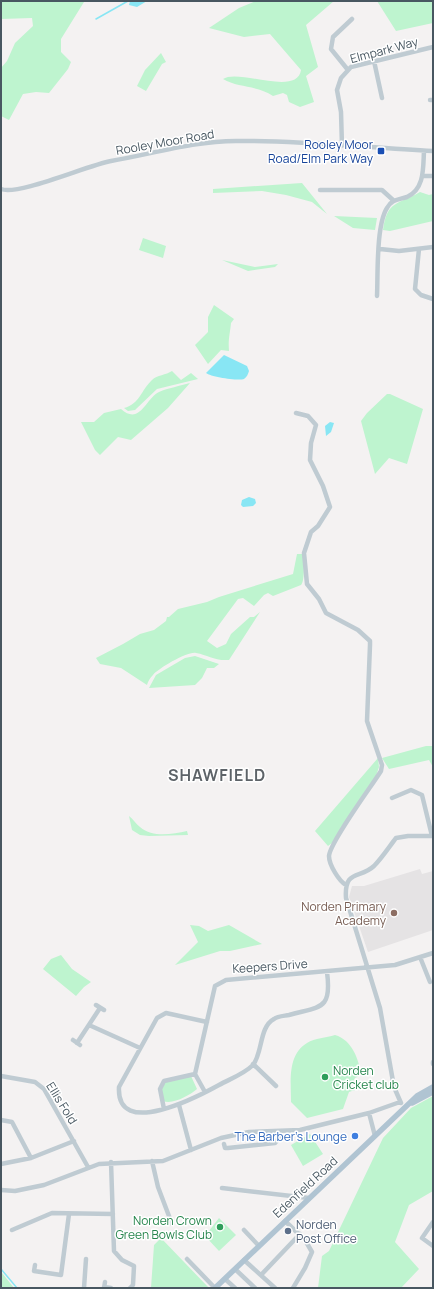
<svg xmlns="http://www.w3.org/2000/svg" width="434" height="1289" viewBox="0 0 434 1289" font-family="Manrope,sans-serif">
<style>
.education{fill:#e5e3e4}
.green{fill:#bef4cf}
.water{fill:#88e6f4}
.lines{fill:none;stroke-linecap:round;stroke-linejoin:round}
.stream{stroke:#88e6f4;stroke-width:1.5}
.minor{stroke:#bfcbd2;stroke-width:4.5}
.major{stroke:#b0c4d2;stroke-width:5.5}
.transit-dot{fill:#1a4fb4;stroke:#fff;stroke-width:1.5}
.education-dot{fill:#8d6e63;stroke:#fff;stroke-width:1.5}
.leisure-dot{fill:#2e9e5b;stroke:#fff;stroke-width:1.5}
.shop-dot{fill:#3f7fe0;stroke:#fff;stroke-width:1.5}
.service-dot{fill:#5c6f8a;stroke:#fff;stroke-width:1.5}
.labels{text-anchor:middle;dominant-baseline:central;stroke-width:3;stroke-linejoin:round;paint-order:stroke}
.street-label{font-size:12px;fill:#485761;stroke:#fff}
.transit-label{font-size:12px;fill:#164399;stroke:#fff;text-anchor:end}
.education-label{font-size:12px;fill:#785e54;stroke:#fff;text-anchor:end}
.leisure-label{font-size:12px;fill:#27864d;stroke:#fff;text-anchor:start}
.shop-label{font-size:12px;fill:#366cbe;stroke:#fff;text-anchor:end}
.service-label{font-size:12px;fill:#4e5e75;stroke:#fff;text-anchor:start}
.district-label{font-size:16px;font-weight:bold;letter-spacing:1px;fill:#5d6368;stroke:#fff}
</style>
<rect width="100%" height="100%" fill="#f4f2f2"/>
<!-- education -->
<path class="education" d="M420 869 422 874 433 871V930L368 952 349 897 352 886H364Z"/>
<!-- green -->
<path class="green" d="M1 1 84 2 61 39V52L71 62 68 69 49 93 36 92 23 94 9 120 1 116V68L7 61 15 43 33 26 32 18 1 19Z
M256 1H334L306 25 318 67 306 76 314 102 300 107 289 102 287 95 283 93 273 96C257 85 238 88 223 79 238 68 297 97 301 70L270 34 244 37 209 28 239 8Z
M377 1H433V23L396 31Z
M161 53 166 62 162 64 146 91 137 86 145 70Z
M302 183 327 214 312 202 286 195 262 191 213 193V189Z
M420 192 429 195 433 194V221L390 231 383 230C387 200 398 205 420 192Z
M334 216 377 218 375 230 353 228Z
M143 238 166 246 163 258 139 250Z
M222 260 255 267 278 264 275 267 248 271Z
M214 305 234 319 231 323C230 334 228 339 229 351L221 350 208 364 195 345 208 332V317Z
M172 371 181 380 191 373 198 379 157 389 135 410 128 411 124 408C140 404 141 390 152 380 157 375 166 375 172 371Z
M190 383 168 408 131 440 118 437 100 455 95 450 81 422H94L104 413 121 409C140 426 146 398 159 392 168 388 180 386 190 383Z
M387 394H390L423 409 407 464 389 458 375 474 361 421 367 413Z
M297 554H303C304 560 305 581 301 585L273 596 268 593 264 595 254 606 243 598 238 599 207 641 217 648 226 644 231 634 250 617H254L260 612 229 660C214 661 208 655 196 653 188 651 159 668 153 675 150 678 148 681 147 685L121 668 100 664 96 658 123 644 140 634 154 630 166 621 167 617H169L178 609 207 602 219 597 293 574Z
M195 656 219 664 214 668H207L202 678 195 685 149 688 156 675 185 658Z
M426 746H433V767L429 760 389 769 382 758Z
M378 758 379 767 376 776 332 843 328 846 315 831Z
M129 816C133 819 136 824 140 827 153 838 172 834 187 831L188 835 149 836 140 835 132 830Z
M190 925 199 926 208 931 229 925 262 944 230 951H220L175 965 198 942Z
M61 955 72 969 91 982 84 987 76 996 43 969 51 959Z
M335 1035C352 1040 359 1059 361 1075L355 1078 351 1085 355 1090 349 1092 343 1109 307 1118 291 1102C291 1082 287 1055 307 1043 315 1038 326 1038 335 1035Z
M191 1076 197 1089C190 1095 173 1105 163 1101L160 1088 164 1082Z
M433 1096V1191L409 1205 395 1242 419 1269 401 1288H318L322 1256 329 1251 383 1138 411 1108Z
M310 1134 323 1154 303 1166 291 1145Z
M219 1218 236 1235 219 1251 205 1236Z
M161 1238 209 1288H151L154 1245Z
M1 1271 2 1273 14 1288H1Z"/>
<!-- water -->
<path class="water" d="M130 1H147L137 7 129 5Z
M224 355 247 366 249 371C248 374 247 377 244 379 238 381 211 377 206 373Z
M330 422 334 423 331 432 326 436 325 426Z
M249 497 255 499 256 503 253 506 243 507 241 505 242 500Z"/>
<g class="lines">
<!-- stream -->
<path class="stream" d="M96 19 128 1
M1 1269 17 1288"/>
<!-- minor -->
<path class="minor" d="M374 61 382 98
M348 70 331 49 333 37 352 19
M430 100H433
M342 146 341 112 337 90 341 78 351 67 433 47
M423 176H433
M1 189C18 196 88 165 111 161 152 154 194 141 236 141 302 140 368 148 433 151
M320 190H382L393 200
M380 249 399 251 433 247
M419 249 415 289 421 295 433 299
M377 296C378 275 376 225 387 208 392 199 398 200 407 197 425 189 423 167 424 151
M296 413 308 416 316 425 311 443 310 460 323 486 330 507 318 526 311 532 304 553 307 584 319 599 326 613 358 630 370 641V645L367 721 382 765 381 771C371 787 330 842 329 856 329 865 339 881 346 885
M392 798 411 790 422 795 432 836
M420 957 430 982
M96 1005 104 1010
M207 1022 166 1013 157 1018 119 1087C116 1140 199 1096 219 1085 230 1079 244 1074 253 1065 263 1052 259 1027 274 1019 278 1016 284 1016 289 1015 321 1006 332 1010 327 972
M89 1025 140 1048
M73 1040 80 1045
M77 1043 100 1008
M433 1062V1064
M253 1064 276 1086
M1 1076 35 1082 44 1089 88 1167
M205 1092 195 1074 215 986 226 980 395 965 433 953
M401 1103 394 1087 380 1008 346 898C344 869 360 879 374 866 382 858 389 847 396 838L408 836H433
M179 1105 191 1150
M164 1109 160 1089 164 1081 195 1074
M369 1113 375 1136
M1 1120 12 1122 31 1158
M224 1144 225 1148H228L275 1143 279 1138V1131
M152 1161 158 1187 172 1224
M111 1162 114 1251 122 1260 134 1266 133 1285 130 1288
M1 1164 31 1158 74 1141
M222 1188 309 1198
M1 1190 15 1191 44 1185 99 1164 163 1161 221 1138 249 1132 300 1130 369 1113 400 1102
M285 1221 305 1240 312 1252 305 1268 293 1288
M433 1222 422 1238 433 1246
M12 1230 52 1213 113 1214
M244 1230 259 1246
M187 1259 215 1288
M244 1260 275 1288
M35 1265 34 1271 61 1275 69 1214
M235 1269 255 1288
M261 1275 300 1234
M225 1279 235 1288
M104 1287 111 1288
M84 1288 86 1259
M104 1288 105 1282"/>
<!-- major -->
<path class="major" d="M412 1103 433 1092
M215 1288 417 1096 433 1087"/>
</g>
<!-- markers -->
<rect class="transit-dot" x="377" y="147" width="8" height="8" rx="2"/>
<circle class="education-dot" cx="394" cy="913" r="4"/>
<g class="leisure-dot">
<circle cx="325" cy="1077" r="4"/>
<circle cx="220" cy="1227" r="4"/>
</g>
<circle class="shop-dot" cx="355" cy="1136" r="4"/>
<circle class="service-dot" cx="288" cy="1231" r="4"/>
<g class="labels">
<!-- street labels -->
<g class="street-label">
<text transform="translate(384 50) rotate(-15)">Elmpark Way</text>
<text transform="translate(165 142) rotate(-10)">Rooley Moor Road</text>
<text transform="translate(270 966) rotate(-4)">Keepers Drive</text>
<text transform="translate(62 1103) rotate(58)">Ellis Fold</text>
<text transform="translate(305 1187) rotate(-43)">Edenfield Road</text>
</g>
<!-- transit labels -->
<g class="transit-label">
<text x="373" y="144">Rooley Moor<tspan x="373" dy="14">Road/Elm Park Way</tspan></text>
</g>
<!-- education labels -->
<g class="education-label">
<text x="386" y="906">Norden Primary<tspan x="386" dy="14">Academy</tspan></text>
</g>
<!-- leisure labels -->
<g class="leisure-label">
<text x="333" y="1070">Norden<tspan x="333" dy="14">Cricket club</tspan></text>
<text x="212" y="1220" text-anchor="end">Norden Crown<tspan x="212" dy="14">Green Bowls Club</tspan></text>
</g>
<!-- shop labels -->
<g class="shop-label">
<text x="347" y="1136">The Barber's Lounge</text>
</g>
<!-- service labels -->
<g class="service-label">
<text x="296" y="1224">Norden<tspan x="296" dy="14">Post Office</tspan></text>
</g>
<!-- district labels -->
<g class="district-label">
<text x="217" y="775">SHAWFIELD</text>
</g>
</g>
<!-- border -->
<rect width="434" height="1289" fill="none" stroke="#485761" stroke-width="4"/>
</svg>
